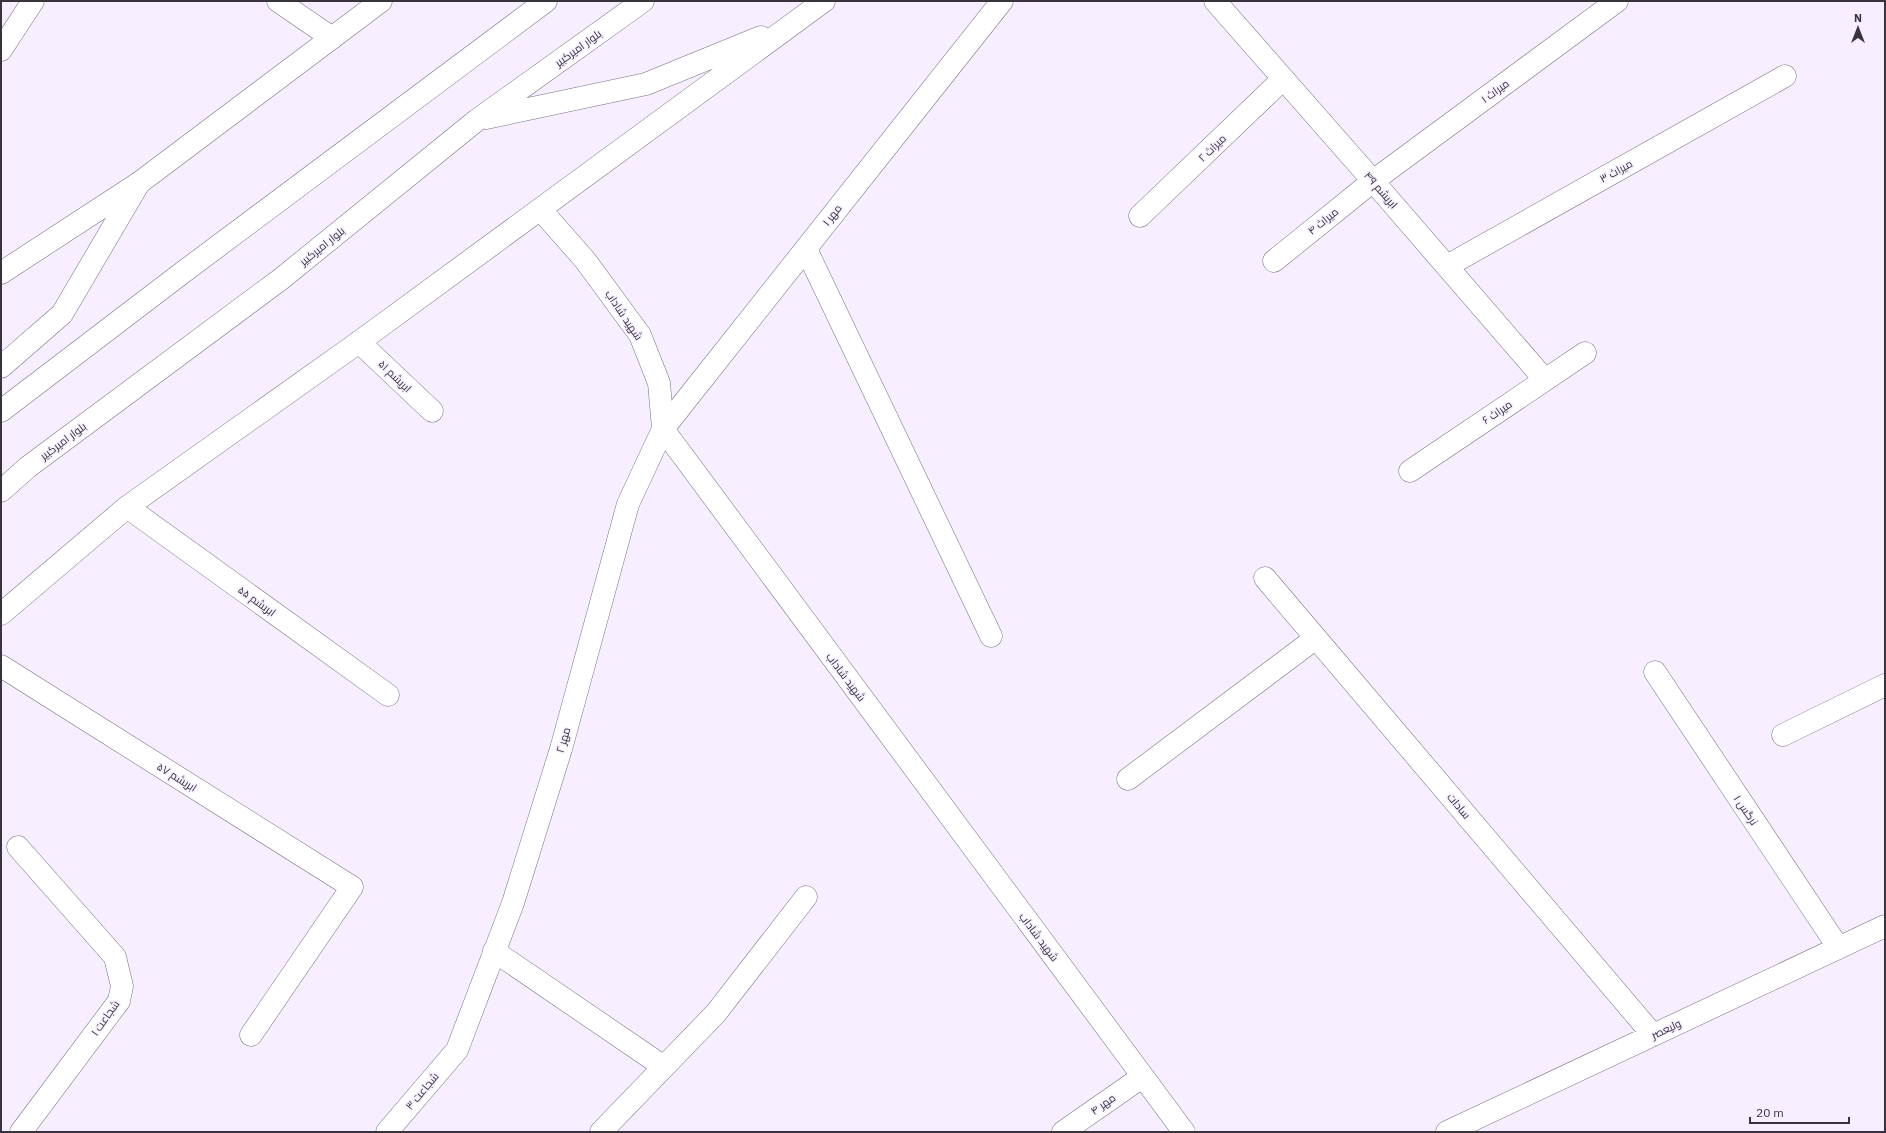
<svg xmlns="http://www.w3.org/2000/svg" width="1886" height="1133" viewBox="0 0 1886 1133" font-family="'IBM Plex Sans',Cairo,sans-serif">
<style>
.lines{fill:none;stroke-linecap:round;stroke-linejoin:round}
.street-casing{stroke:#796d84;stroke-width:23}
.secondary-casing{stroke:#796d84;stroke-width:23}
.street{stroke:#fff;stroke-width:22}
.secondary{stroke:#fff;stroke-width:22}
.labels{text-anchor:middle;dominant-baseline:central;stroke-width:3;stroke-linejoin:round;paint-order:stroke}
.street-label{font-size:11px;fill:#38333d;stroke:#f7efff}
</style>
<rect width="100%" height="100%" fill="#f7efff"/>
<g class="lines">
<!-- street casing -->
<g class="street-casing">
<path id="street" d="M278 1 332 38
M1215 1 1373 181 1545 380
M1 50 33 1
M1140 216 1283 79
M806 249 991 636
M1274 261 1373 181 1617 1
M1447 266 1785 76
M1 273 139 183
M359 342 432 411
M1410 471 1585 353
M127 507 388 695
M1265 578 1653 1035
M1 666 352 887 251 1035
M1655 672 1838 947
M1783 735 1885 685
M1128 779 1316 638
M18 847 115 957 122 986 119 1001 21 1132
M494 951 664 1067
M387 1132 457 1050 513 903 561 749 628 504 663 429 1002 1
M601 1132 716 1013 806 897
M1063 1132 1142 1077
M1447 1132 1885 926"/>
</g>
<!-- secondary casing -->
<g class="secondary-casing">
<path id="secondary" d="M486 118 646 84 761 37
M540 209 585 260 640 335 659 383 663 429 1184 1132
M1 367 62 314 139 183 381 1
M1 411 182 273 546 1
M1 491 28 467 281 279 477 120 643 1
M1 614 127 507 359 342 824 1"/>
</g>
<!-- street -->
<use href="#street" class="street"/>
<!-- secondary -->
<use href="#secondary" class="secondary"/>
</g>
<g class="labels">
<!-- street labels -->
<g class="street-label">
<text transform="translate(578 48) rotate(-36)">بلوار امیرکبیر</text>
<text transform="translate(1495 91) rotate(-36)">میراث ۱</text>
<text transform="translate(1212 148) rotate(-44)">میراث ۲</text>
<text transform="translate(1616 171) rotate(-29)">میراث ۳</text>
<text transform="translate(1381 190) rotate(49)">ابریشم ۴۹</text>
<text transform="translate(832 215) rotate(-52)">مهر ۱</text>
<text transform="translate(1323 221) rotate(-39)">میراث ۴</text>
<text transform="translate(322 246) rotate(-39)">بلوار امیرکبیر</text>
<text transform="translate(624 315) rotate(56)">شهید شاداب</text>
<text transform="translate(395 376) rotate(44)">ابریشم ۵۱</text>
<text transform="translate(1497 412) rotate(-34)">میراث ۶</text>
<text transform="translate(63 441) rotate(-37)">بلوار امیرکبیر</text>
<text transform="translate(257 601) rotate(36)">ابریشم ۵۵</text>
<text transform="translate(846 677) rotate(53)">شهید شاداب</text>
<text transform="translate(563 740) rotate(-74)">مهر ۲</text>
<text transform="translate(177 777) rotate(32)">ابریشم ۵۷</text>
<text transform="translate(1459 806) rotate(50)">سادات</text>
<text transform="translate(1746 810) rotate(56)">نرگس ۱</text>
<text transform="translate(1039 937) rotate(53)">شهید شاداب</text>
<text transform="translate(105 1018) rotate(-55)">شجاعت ۱</text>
<text transform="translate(1666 1029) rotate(-25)">ولیعصر</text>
<text transform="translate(422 1091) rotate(-50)">شجاعت ۳</text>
<text transform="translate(1103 1104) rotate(-35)">مهر ۴</text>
</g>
</g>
<!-- border -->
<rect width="1886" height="1133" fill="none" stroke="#38333d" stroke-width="4"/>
<!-- north arrow -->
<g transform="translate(1858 28)" stroke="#f7efff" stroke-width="3" paint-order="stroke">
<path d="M0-3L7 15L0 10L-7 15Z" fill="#38333d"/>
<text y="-6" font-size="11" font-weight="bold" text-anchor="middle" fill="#38333d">N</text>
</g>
<!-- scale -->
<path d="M1750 1117v6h99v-6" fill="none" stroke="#38333d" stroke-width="2"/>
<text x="1756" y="1117" font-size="12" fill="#38333d" stroke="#f7efff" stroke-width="3" paint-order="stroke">20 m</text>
</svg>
